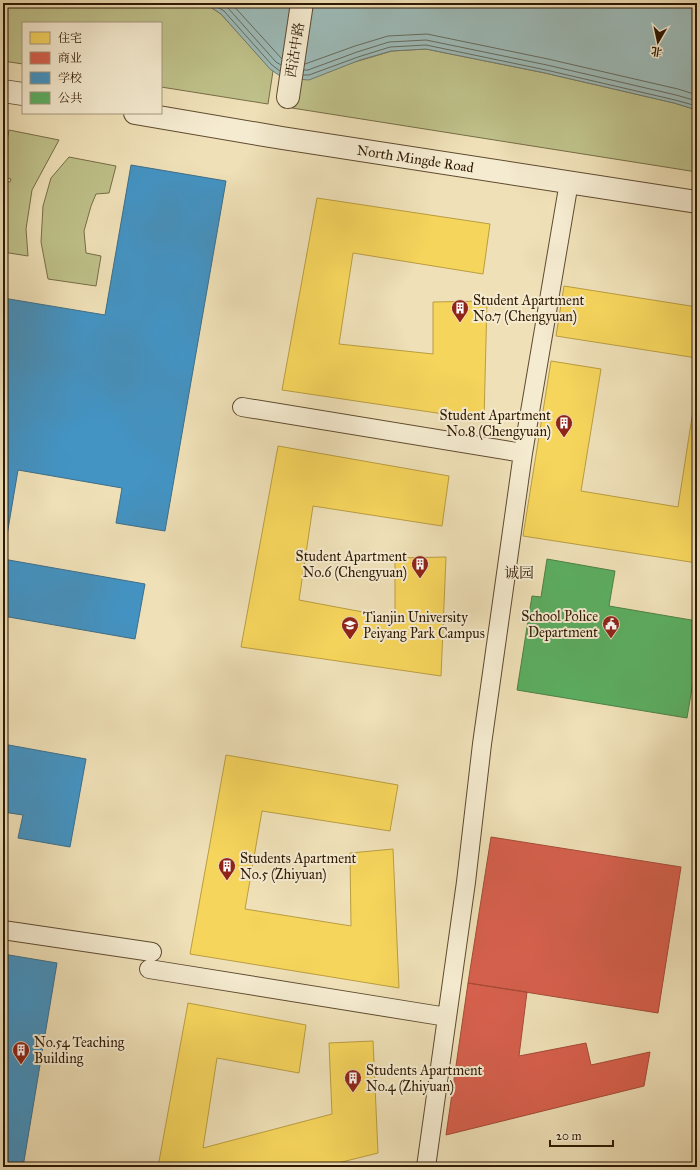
<svg xmlns="http://www.w3.org/2000/svg" width="700" height="1170" viewBox="0 0 700 1170" font-family="'IM FELL Great Primer','Noto Serif SC',serif">
<style>
.green{fill:#bfc18a;stroke:#776d46}
.water{fill:#9dbbb8;stroke:#717a70}
.homes{fill:#f6d55c;stroke:#ba9d41}
.shops{fill:#d6604d;stroke:#a44b37}
.schools{fill:#4393c3;stroke:#3d6e89}
.public{fill:#5aae61;stroke:#4d8145}
.lines{fill:none;stroke-linecap:round;stroke-linejoin:round}
.shore{stroke:#666a5e;stroke-width:1}
.pedestrian-casing{stroke:#5f4b30;stroke-width:20}
.minor-casing{stroke:#5f4b30;stroke-width:24}
.pedestrian{stroke:#f5ebd0;stroke-width:18}
.minor{stroke:#f5ebd0;stroke-width:22}
.labels{text-anchor:middle;dominant-baseline:central;stroke-width:4;stroke-linejoin:round;paint-order:stroke}
.street-label{font-size:14px;fill:#2f1903;stroke:#f5ebd0}
.poi-label{font-size:14px;fill:#2f1903;stroke:#f5ebd0;text-anchor:start}
.neighbourhood-label{font-size:15px;fill:#2f1903;stroke:#f5ebd0}
</style>
<rect width="100%" height="100%" fill="#efe0b7"/>
<filter id="stains"><feTurbulence type="fractalNoise" baseFrequency=".005" numOctaves="4"/><feColorMatrix values="0 0 0 0 .2 0 0 0 0 .09 0 0 0 0 .02 0 0 0 .5 -.17"/></filter>
<radialGradient id="worn" r=".72"><stop offset=".6" stop-color="#630" stop-opacity="0"/><stop offset="1" stop-color="#630" stop-opacity=".3"/></radialGradient>
<!-- green -->
<path class="green" d="M3 3H200L206 4 221 14 270 68 273 71 268 104 161 87V23H23V64L3 61Z
M426 49 545 73 674 103 697 110V172L292 108 297 79 392 51Z
M9 130 59 140 32 190 26 229 28 256 3 252 5 237 3 236V200H7L8 198 3 197V181L10 182 11 179 3 177V163Z
M69 157 116 166 109 193 96 194 91 206 84 231 86 253 101 256 96 286 48 279 41 242 43 206 51 178Z"/>
<!-- water -->
<path class="water" d="M200 3H697V110L674 103 545 73 426 49 391 51 360 60 309 80 283 78 270 69 221 14 206 4Z"/>
<!-- homes -->
<path class="homes" d="M317 198 490 224 483 274 353 253 339 344 433 354V302L487 301 484 420 282 390Z
M564 286 697 307V358L556 336Z
M551 361 601 369 581 491 678 507 697 385V563L523 536Z
M278 446 449 476 442 526 313 506 299 600 395 618V558L446 557 441 676 241 647Z
M226 755 398 785 390 831 262 811 245 909 351 926 350 853 393 849 399 988 190 954Z
M188 1003 306 1025 299 1073 217 1058 203 1148 332 1114 329 1043 373 1041 378 1153 322 1167H158Z"/>
<!-- shops -->
<path class="shops" d="M491 837 681 867 658 1013 468 983Z
M468 983 527 992 519 1056 586 1043 591 1065 650 1052 644 1086 446 1135Z"/>
<!-- schools -->
<path class="schools" d="M131 165 226 181 165 531 116 523 122 488 18 470 3 559 145 584 135 639 3 616V298L105 315Z
M3 744 86 759 70 847 18 838 23 815 3 812Z
M3 954 57 963 23 1167H3Z"/>
<!-- public -->
<path class="public" d="M547 559 615 571 609 606 697 621V658L687 718 517 690 532 596 541 597Z"/>
<g class="lines">
<!-- shore -->
<path class="shore" d="M211 3 224 11 272 65 280 71
M221 3 228 8 276 62 281 65
M231 3 282 59
M305 64 355 46 388 36 427 34 548 59 678 89 697 95
M304 70H308L357 52 389 42 426 40 547 65 676 95 697 101
M303 75H309L358 57 390 47 426 45 546 70 675 100 697 106"/>
<!-- pedestrian casing -->
<g class="pedestrian-casing">
<path id="pedestrian" d="M242 407 523 453
M3 930 152 952
M149 969 447 1017
M426 1167 466 882 482 744 523 453 569 182"/>
</g>
<!-- minor casing -->
<g class="minor-casing">
<g id="minor">
<path d="M3 91 23 94"/>
<path d="M288 97 302 3"/>
<path id="s1" d="M135 113 282 138 697 202"/>
</g>
</g>
<!-- pedestrian -->
<use href="#pedestrian" class="pedestrian"/>
<!-- minor -->
<use href="#minor" class="minor"/>
</g>
<!-- icons -->
<defs>
<g id="building-pin" transform="scale(0.9)"><path d="M0 17L-7.5 6A9.5 9.5 0 1 1 7.5 6Z" fill="#8f2418" stroke="#f5ebd0"/><path d="M-4-6H4V6H1V3H-1V6H-4ZM-2.5-4.3h1.7v1.8h-1.7ZM.8-4.3h1.7v1.8H.8ZM-2.5-1h1.7V.8h-1.7ZM.8-1h1.7V.8H.8Z" fill="#fff"/></g>
<g id="civic-pin" transform="scale(0.9)"><path d="M0 17L-7.5 6A9.5 9.5 0 1 1 7.5 6Z" fill="#8f2418" stroke="#f5ebd0"/><path d="M-.6-6.5H3V-4.5H.6V-3L4-1V1h2V6H-6V1h2V-1L-.6-3ZM-1.2 2.5V6h2.4V2.5Z" fill="#fff"/></g>
<g id="university-pin" transform="scale(0.9)"><path d="M0 17L-7.5 6A9.5 9.5 0 1 1 7.5 6Z" fill="#8f2418" stroke="#f5ebd0"/><path d="M0-5L7-2L0 1L-7-2ZM-4 1L0 2.5L4 1V4Q0 6-4 4Z" fill="#fff"/></g>
</defs>
<g fill-rule="evenodd">
<use href="#building-pin" x="460" y="308"/>
<use href="#building-pin" x="564" y="423"/>
<use href="#building-pin" x="420" y="564"/>
<use href="#civic-pin" x="611" y="624"/>
<use href="#university-pin" x="350" y="625"/>
<use href="#building-pin" x="227" y="866"/>
<use href="#building-pin" x="21" y="1050"/>
<use href="#building-pin" x="353" y="1078"/>
</g>
<g class="labels">
<!-- street labels -->
<g class="street-label">
<text transform="translate(295 50) rotate(-81)">西沽中路</text>
<text stroke="none"><textPath href="#s1" startOffset="284">North Mingde Road</textPath></text>
</g>
<!-- poi labels -->
<g class="poi-label">
<text x="473" y="300">Student Apartment<tspan x="473" dy="16">No.7 (Chengyuan)</tspan></text>
<text x="551" y="415" text-anchor="end">Student Apartment<tspan x="551" dy="16">No.8 (Chengyuan)</tspan></text>
<text x="407" y="556" text-anchor="end">Student Apartment<tspan x="407" dy="16">No.6 (Chengyuan)</tspan></text>
<text x="598" y="616" text-anchor="end">School Police<tspan x="598" dy="16">Department</tspan></text>
<text x="363" y="617">Tianjin University<tspan x="363" dy="16">Peiyang Park Campus</tspan></text>
<text x="240" y="858">Students Apartment<tspan x="240" dy="16">No.5 (Zhiyuan)</tspan></text>
<text x="34" y="1042">No.54 Teaching<tspan x="34" dy="16">Building</tspan></text>
<text x="366" y="1070">Students Apartment<tspan x="366" dy="16">No.4 (Zhiyuan)</tspan></text>
</g>
<!-- neighbourhood labels -->
<g class="neighbourhood-label">
<text x="519" y="573">诚园</text>
</g>
</g>
<!-- margin -->
<rect width="700" height="1170" fill="none" stroke="#efe0b7" stroke-width="16"/>
<rect x="4" y="4" width="692" height="1162" fill="none" stroke="#2f1903" stroke-width="2"/>
<rect x="8" y="8" width="684" height="1154" fill="none" stroke="#2f1903"/>
<!-- legend -->
<rect x="22" y="22" width="140" height="92" fill="#f5ebd0" stroke="#a6977e"/>
<rect x="30" y="32" width="20" height="12" fill="#f6d55c" stroke="#a6977e"/>
<text x="58" y="42" font-size="12" fill="#2f1903">住宅</text>
<rect x="30" y="52" width="20" height="12" fill="#d6604d" stroke="#a6977e"/>
<text x="58" y="62" font-size="12" fill="#2f1903">商业</text>
<rect x="30" y="72" width="20" height="12" fill="#4393c3" stroke="#a6977e"/>
<text x="58" y="82" font-size="12" fill="#2f1903">学校</text>
<rect x="30" y="92" width="20" height="12" fill="#5aae61" stroke="#a6977e"/>
<text x="58" y="102" font-size="12" fill="#2f1903">公共</text>
<!-- north arrow -->
<g transform="translate(658 42) rotate(189)" stroke="#f5ebd0" stroke-width="3" paint-order="stroke">
<path d="M0-3L7 15L0 10L-7 15Z" fill="#2f1903"/>
<text y="-6" font-size="11" font-weight="bold" text-anchor="middle" fill="#2f1903">北</text>
</g>
<!-- scale -->
<path d="M550 1140v6h63v-6" fill="none" stroke="#2f1903" stroke-width="2"/>
<text x="556" y="1140" font-size="12" fill="#2f1903" stroke="#f5ebd0" stroke-width="3" paint-order="stroke">20 m</text>
<rect width="100%" height="100%" filter="url(#stains)"/>
<rect width="100%" height="100%" fill="url(#worn)"/>
</svg>
